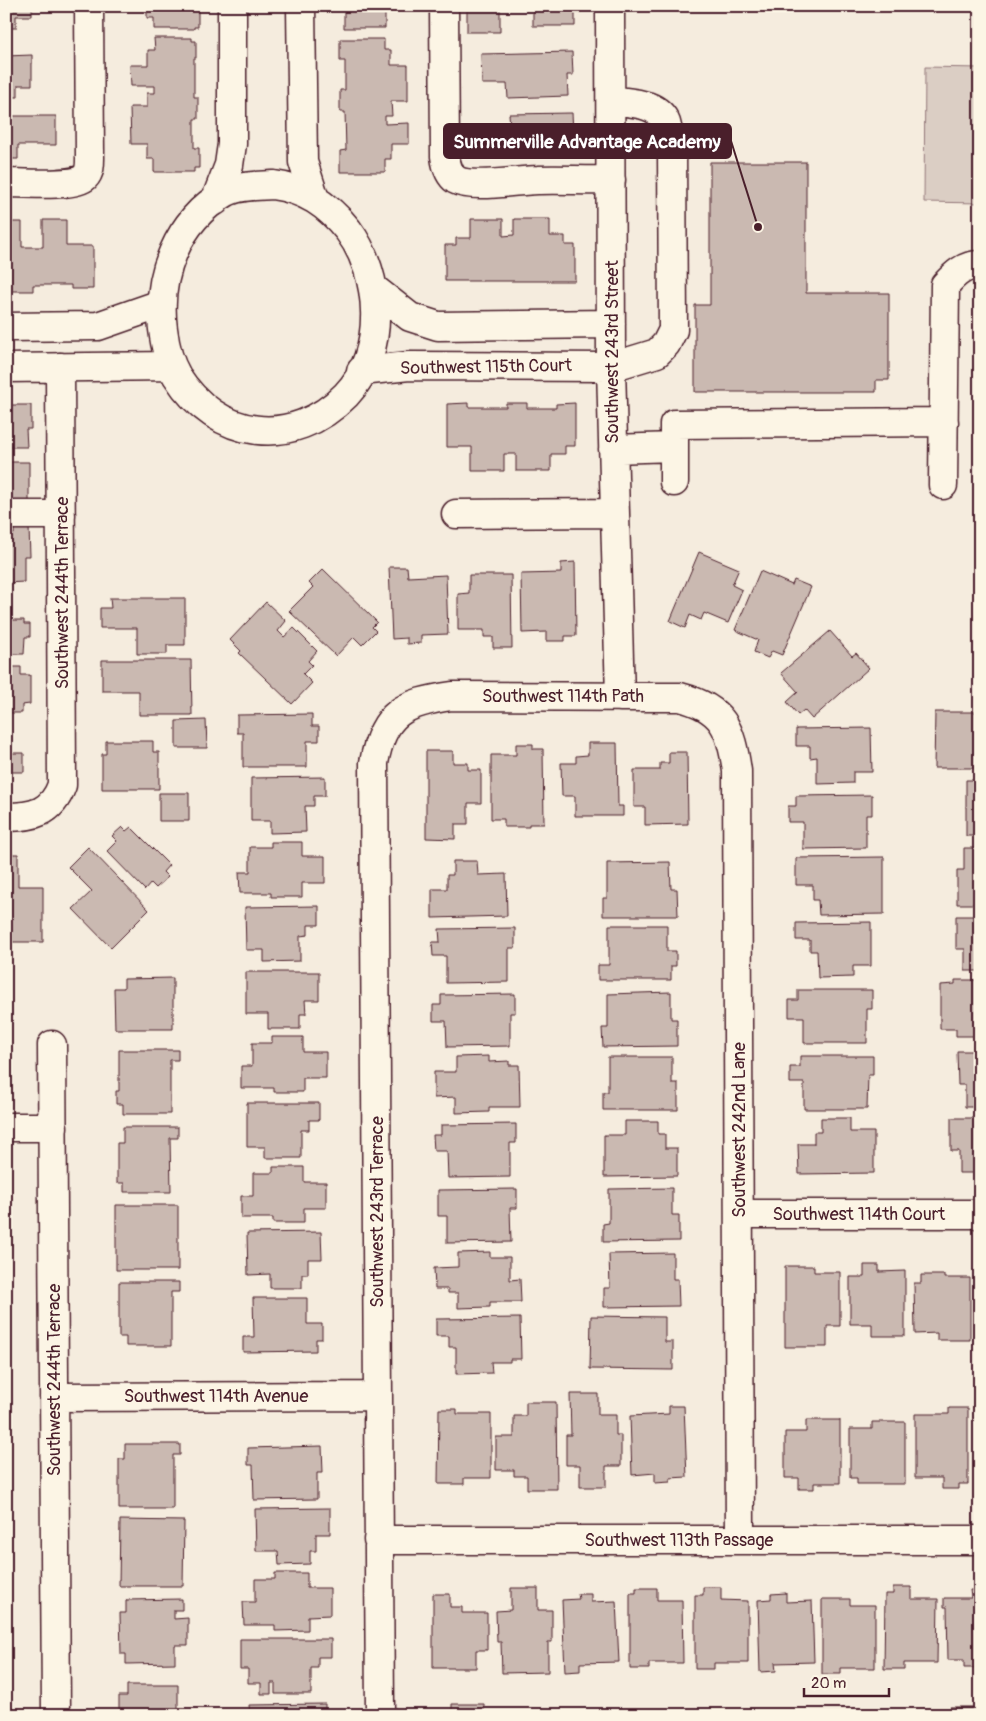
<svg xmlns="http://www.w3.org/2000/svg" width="986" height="1721" viewBox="0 0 986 1721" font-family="Pangolin,sans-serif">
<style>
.green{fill:#dbcec4;stroke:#927678}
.building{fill:#cab9b1;stroke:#4a1f2b}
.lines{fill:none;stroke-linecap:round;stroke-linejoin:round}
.minor-casing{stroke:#4a1f2b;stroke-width:31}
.minor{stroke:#fcf5e5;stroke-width:28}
.labels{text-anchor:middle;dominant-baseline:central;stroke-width:4;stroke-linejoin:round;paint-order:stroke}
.street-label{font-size:18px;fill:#4a1f2b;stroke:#fcf5e5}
.leader{fill:none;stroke:#4a1f2b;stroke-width:2}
.callout-dot{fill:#4a1f2b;stroke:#fcf5e5;stroke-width:2}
.callout{fill:#4a1f2b;stroke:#4a1f2b;stroke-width:2}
.callout-label{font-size:19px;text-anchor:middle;font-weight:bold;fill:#fff}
</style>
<rect width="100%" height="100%" fill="#f5ecde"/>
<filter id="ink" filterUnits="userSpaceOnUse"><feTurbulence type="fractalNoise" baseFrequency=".02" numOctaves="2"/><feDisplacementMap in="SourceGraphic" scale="10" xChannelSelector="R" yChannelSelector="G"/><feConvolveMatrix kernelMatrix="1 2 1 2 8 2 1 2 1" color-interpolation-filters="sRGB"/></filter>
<g filter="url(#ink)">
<!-- green -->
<path class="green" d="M925 67 980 68V203L924 202Z"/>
<!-- building -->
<path class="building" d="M6 6H32V16H16V28H6Z
M147 6H194V8H198V27H194V29H154V18H147Z
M344 6H385V28H344Z
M467 6H500V32H467Z
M533 6H580V13H575V26H533Z
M154 38H192V41H196V58H194V97H198V119H194V148H199V168H194V172H154V159H147V144H131L130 107H147V93H155V86H131L130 65H148V50H155Z
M340 39H384V50H391V65H408V101H391L392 116H385V124L409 123V144H391V159H385V172H340V151L346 150 345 112H340V90H345V61H340Z
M572 52 573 75H567L568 96 508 98 507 84H482L481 54Z
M32 55V85H18V97H6V56Z
M572 113 573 134H562L563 154 495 156V126H510L509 114Z
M6 116H56V145H18V159H6Z
M710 162H806V293H889V380H876V392H695V305H710Z
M471 219H503V236L514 235V219H550V236H565V245H575V281H445V245H456V238H471Z
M43 220H66V246H93V289H71V285H33V291H11V285H6V222H22V247H43Z
M468 403V407H506V403H527V408H556V404L575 403V446H565V454H551V471H516V454H504V471H472V447H447V404Z
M6 405H31V429H26L27 447H6Z
M6 462H29V502H6Z
M29 528 30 556H24V582L6 583V534H14V529Z
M699 552 739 569 732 585 742 590 728 623 704 613 701 620 690 615 685 628 670 621Z
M575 562 576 636H565V641H546V632L522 633 521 574 561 573V563Z
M389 567H407L408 577 446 575 448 634 421 635V643L407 644V638L392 639Z
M323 569 377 622 372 627 376 631 362 645 354 637 336 656 289 611 313 587 309 583Z
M760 571 792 585 794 580 811 587 782 655 772 651 768 658 754 652 758 640 735 630Z
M469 575H511L512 648H493V637H484V630H458V594L469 593Z
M110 598H185V645H167V654H137V628H100V608H111Z
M266 602 286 621 278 631 284 637 294 628 317 651 308 661 312 665 303 674 312 683 292 704 239 653 241 651 230 640Z
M6 616 7 620H24V624H30V637H25L24 654H6Z
M830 631 852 656 856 653 869 668 812 719 804 710 798 715 787 702 798 692 781 673Z
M102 660H191L192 715H139V691H102Z
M6 667H21V675H30V704L22 705V713H6Z
M935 712H980V768H934Z
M312 714V726H319V741H307V767H243V733H237V715Z
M206 720 207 748H176V721Z
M871 728 872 772H853V783L817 784V757L810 758V746H796V729Z
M6 731H8V753H24V772H6Z
M106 741H153V752H159V789H102V754H106Z
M588 743H617L618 806H623V816H575V796H562L561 763H576V756L588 755Z
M516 744H533V749H543L544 824H529V827H504V819H491V755H516Z
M426 751H453V763H468V770H481V803H468V824H455V839L426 838Z
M669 752H687L688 824 645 825V807H634V770H660V763H669Z
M325 777V796H314V806H305L306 832 270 833V821H251V778Z
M966 780H980V836H966Z
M159 793H189V821H159Z
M872 795V815H866V848L803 849V822H788V806H796V796Z
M122 827 126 831 131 827 169 865 163 872 168 877 156 888 151 883 145 890 107 851 117 841 112 836Z
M271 842H302V856H325V883H302V897H271V893H240L239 872H250V847H271Z
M88 847 149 910 111 948 73 909 92 891 68 867Z
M964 848H980V904H957V870H964Z
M6 854H18V886H43V942H6Z
M884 857V914L819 915 818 900H813V885H796V858Z
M453 861H477L478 875 506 874 507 916 432 918V889H447V875H453Z
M670 862 671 889H677L678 916H603V898H607V863Z
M319 906V925H308V935L300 936V961L264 962V950H246L245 907Z
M956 916H980V971H965V949H956Z
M871 922V966H853V977L818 978 817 951H810V940H796V923Z
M609 925H667V951H676V966H671V980H598V965H609Z
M515 928V948H509V982L446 983V956H433L432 942H440L439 929Z
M246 972H319V1000H305L306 1014H300V1029H268V1014H246Z
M173 978V1029H115L114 988H124V979Z
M955 980H980V1036H956V1029H940V985L955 984Z
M798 990H872V1009H867V1043H804V1017H789V1000H798Z
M671 992V1019H677V1046L603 1047 602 1028H608V994Z
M515 994V1013H510V1046L447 1047 446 1021H433V1005H441V995Z
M272 1037H303V1052H326V1078H303V1092H274V1088H241V1066H252V1043H272Z
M119 1050H178V1060H170V1114H123V1104H116V1091H119Z
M957 1051H980V1107H965V1085H958Z
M489 1056V1062L509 1061V1065H519L520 1107H489V1112L456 1113V1097L434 1098V1072H456V1057Z
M800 1056H873V1075H868L867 1109H804V1083H790V1067H800Z
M608 1057H672V1083H678V1110H603V1092H608Z
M247 1103H319V1120H309V1130H301V1158H265V1147H247Z
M821 1118H850V1132H874V1173L799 1174 798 1144H814V1132H821Z
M951 1118H980V1173H959V1151H951Z
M625 1121H658V1134H665V1148H677V1176L604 1177V1135H625Z
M516 1124V1143H510V1177L448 1178 447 1151H434L433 1135H441V1125Z
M123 1127H178V1138H170L171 1192H124V1183H117V1143H123Z
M273 1167H304V1182H326V1208H304V1223H273V1218H241V1196H253V1173H273Z
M672 1188V1215H679V1241L603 1242V1224L609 1223V1189Z
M517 1189V1208H510L511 1242 447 1243V1216H438V1190Z
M116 1205H178V1270H116Z
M321 1232 322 1259H308V1274H302V1288H270V1274L248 1275 247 1233Z
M490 1252V1257H510V1280L520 1279 521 1302H490V1307L458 1308V1293H448V1289H435L434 1268 458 1267V1253Z
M673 1253V1279H678L679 1306 604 1307V1288H610L609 1254Z
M864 1265H879V1272L905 1271V1336H872V1324H850V1277H864Z
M785 1266H814V1272H840V1326H827V1347H785Z
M921 1275H944V1278H970V1340H937V1333L915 1334 914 1283H921Z
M119 1282H179V1292H171V1346H126V1337H119Z
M253 1298H307V1324H322V1339H316V1351L243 1352V1337H254Z
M591 1316 665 1317V1342H673V1370L590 1369Z
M520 1318 521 1359H510V1362H491L492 1373 456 1374V1347H449V1336H436V1319Z
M570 1394H598V1415H616V1435H621V1466H606V1487H580V1465H566V1435H571Z
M526 1402H556L557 1489H527V1476H514V1470H496V1437H514V1416H526Z
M669 1406H684L687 1477 670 1478V1482L655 1483V1473L632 1475 630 1416 669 1414Z
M949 1408H968V1484H959V1489H942V1478H915V1414H949Z
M439 1409H457V1414H491V1478H464V1484H438Z
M806 1420H840V1483H814V1489H799V1478H785V1432H806Z
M872 1422H905V1484H857V1478H850V1429H872Z
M125 1444H180V1455H173V1509H119V1459H125Z
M322 1446 323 1473H317V1499L254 1500 253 1465H248V1448Z
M330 1508V1534H316V1551H310V1564L279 1565 278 1551H256L255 1509Z
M120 1520 184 1521 183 1586H119Z
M275 1573H307V1588H330V1615L308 1616V1630L275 1631V1625H244L243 1602H255V1579H275Z
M703 1587H721V1600L748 1601V1663H714V1669H695V1595H703Z
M893 1587H911V1599H938L937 1663H904V1669H884L885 1594H893Z
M511 1588H538V1610H552V1642H548V1672L502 1673 501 1642H497L496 1611 511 1610Z
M636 1588H657V1600H682L683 1663H649V1669H630V1593H636Z
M970 1590H980V1668H964V1660H948L947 1607H944V1598H971Z
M786 1593V1602L812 1601 814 1662 775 1663 776 1671 760 1672 758 1600 771 1599V1594Z
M433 1594H450V1607H462V1613H487V1650H476V1668H433Z
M578 1594H591V1602L616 1601 619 1662 580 1663V1671L565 1672 562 1600 579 1599Z
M182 1599V1610H174V1619L188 1618V1645H175V1663L126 1664V1654H121L120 1613H126V1600Z
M822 1599H850V1605H875V1668H841V1674H822Z
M240 1639H331V1657H318V1668H311V1694H275V1683H271V1694H261V1683H248V1669H240Z
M127 1685H178V1715H119V1696H127Z
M325 1704V1714L331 1715H250L249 1705Z
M452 1704H484V1715H452Z
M950 1707H973V1715H919V1713H950Z"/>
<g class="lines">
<!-- minor casing -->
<g class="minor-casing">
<path id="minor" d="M301 6 303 162 315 199
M444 6 445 156C446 164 449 175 456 180 472 189 519 180 538 180 562 179 587 181 611 180
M610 6 611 367 620 697
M6 183C22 183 75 187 85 177 90 172 90 164 90 158L89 6
M273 185C305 189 328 205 348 230 382 275 387 352 346 395 292 450 217 439 177 376 168 361 165 346 163 329 156 277 177 221 225 193 239 185 258 186 273 185Z
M215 201 229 165 232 144V6
M373 288 410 317 438 326 611 324
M6 327 98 326 161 304
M6 368 171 366
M361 371 409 366 611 367 657 353 666 344 673 330 672 147C670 139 668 131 666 123 658 102 630 103 611 100
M613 449 674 447
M674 482V424L944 422
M943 485 945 285C955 274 964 265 980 265
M456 514 614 513
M6 515H61
M6 817C33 817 52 813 62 785L60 367
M52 1045 56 1715
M6 1127H53
M739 1214H980
M54 1397 378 1396
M378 1540H980
M380 1715 374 763C383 712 404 703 452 696L680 697C723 708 731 728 737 771L740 1540"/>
</g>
<!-- minor -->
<use href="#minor" class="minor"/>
</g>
</g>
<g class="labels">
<!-- street labels -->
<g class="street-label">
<text transform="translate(612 352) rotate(-90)">Southwest 243rd Street</text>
<text transform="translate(486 367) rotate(-1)">Southwest 115th Court</text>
<text transform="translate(62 593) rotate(-90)">Southwest 244th Terrace</text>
<text x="563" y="696">Southwest 114th Path</text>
<text transform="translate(739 1130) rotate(-90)">Southwest 242nd Lane</text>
<text transform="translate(377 1212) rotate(-90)">Southwest 243rd Terrace</text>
<text x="859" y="1214">Southwest 114th Court</text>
<text transform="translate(54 1380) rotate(-90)">Southwest 244th Terrace</text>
<text x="216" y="1396">Southwest 114th Avenue</text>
<text x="679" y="1540">Southwest 113th Passage</text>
</g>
</g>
<!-- callouts -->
<path class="leader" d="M758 227L731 141"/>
<circle class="callout-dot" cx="758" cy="227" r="5"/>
<rect class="callout" x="444" y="124" width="287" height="34" rx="5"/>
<g class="callout-label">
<text x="587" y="148">Summerville Advantage Academy</text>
</g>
<!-- margin -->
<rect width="986" height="1721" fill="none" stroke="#fcf5e5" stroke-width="25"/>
<rect x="12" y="12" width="961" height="1696" fill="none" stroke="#4a1f2b" stroke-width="2" filter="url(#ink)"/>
<!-- scale -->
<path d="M804 1688v8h85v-8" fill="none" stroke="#4a1f2b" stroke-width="2.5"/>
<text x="811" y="1688" font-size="15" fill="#4a1f2b" stroke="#fcf5e5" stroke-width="4" paint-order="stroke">20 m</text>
</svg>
